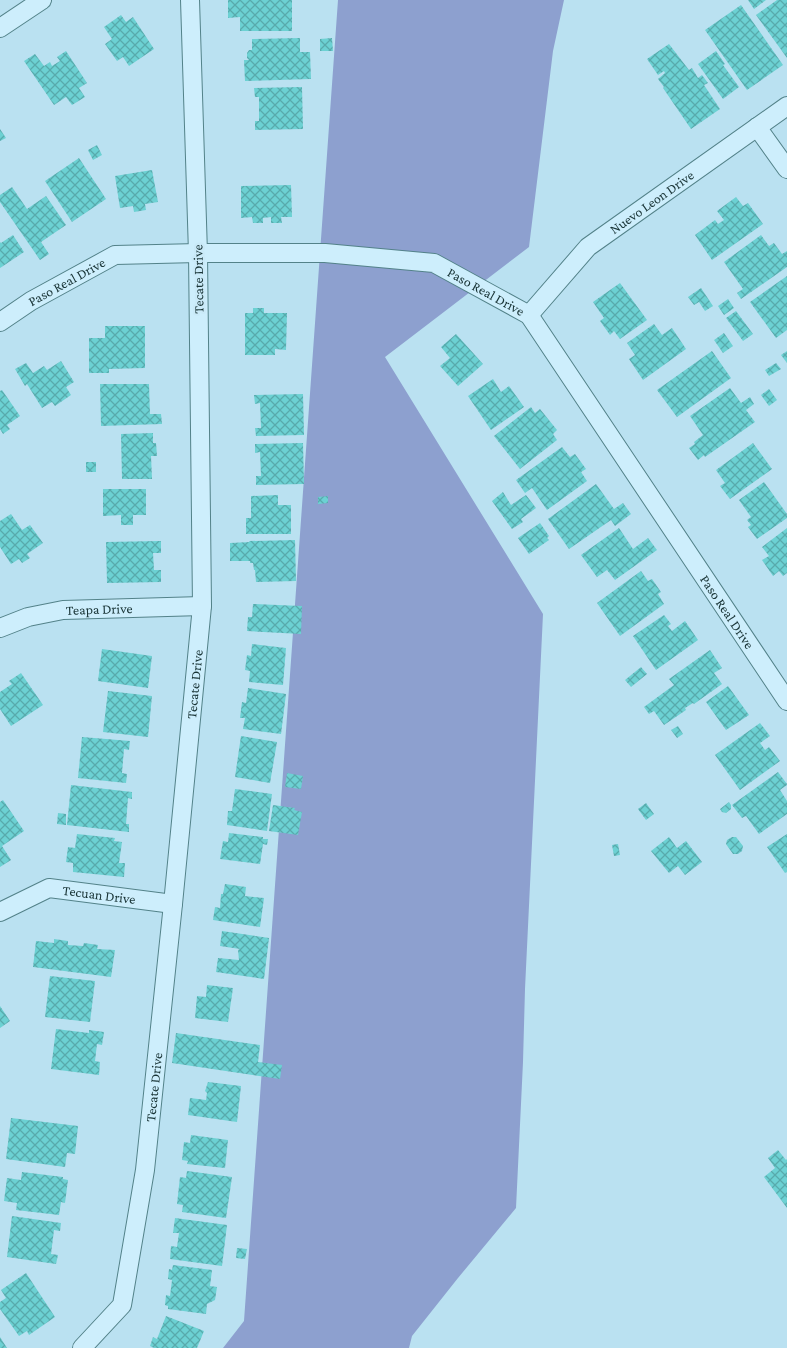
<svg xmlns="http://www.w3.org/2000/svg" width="787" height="1348" viewBox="0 0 787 1348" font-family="'Crimson Pro',serif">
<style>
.green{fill:#8da0cf}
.building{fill:url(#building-cross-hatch)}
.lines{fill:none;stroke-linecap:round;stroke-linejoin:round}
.minor-casing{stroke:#538289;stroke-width:20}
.minor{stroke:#cdeefc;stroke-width:18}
.labels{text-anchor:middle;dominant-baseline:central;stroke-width:5;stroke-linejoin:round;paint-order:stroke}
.street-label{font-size:14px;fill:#193436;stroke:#caeaf8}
</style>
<defs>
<pattern id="building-cross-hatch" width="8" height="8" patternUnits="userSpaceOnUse" patternTransform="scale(1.25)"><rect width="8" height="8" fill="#6cd1d3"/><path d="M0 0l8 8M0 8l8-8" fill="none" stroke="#58aaac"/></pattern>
</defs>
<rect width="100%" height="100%" fill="#bae1f1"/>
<!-- green -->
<path class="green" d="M338 0H564L553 51 529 247 385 357 543 614 525 989 523 1062 516 1208 458 1278 412 1336 409 1348H223L244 1321Z"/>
<!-- building -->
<path class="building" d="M228 0H292V31H240V17L228 18Z
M748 0H766L754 9Z
M777 0H787V58L756 15Z
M741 5 783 65 747 90 705 30Z
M121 15 126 22 133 17 154 49 129 66 123 57 117 61 105 44 112 39 104 27Z
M300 38V52H310L311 79 245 81 244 60H249L247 58V53L249 50H252V39Z
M332 38 333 51H320V39Z
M669 44 689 70 692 68 698 78 702 75 708 83 704 85 720 109 691 129 663 88 664 87 658 79 665 73 664 71 658 75 647 59Z
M66 51 87 83 79 88 85 97 72 105 66 97 54 105 24 61 35 54 44 66 50 62 52 66 60 61 57 57Z
M716 51 725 64 723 65 739 87 723 99 698 64Z
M302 87 303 129 255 130V121H259V97H255L254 88Z
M0 129 6 138 0 141Z
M97 145 102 155 93 160 88 150Z
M79 158 106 199 72 222 45 181Z
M152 170 158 202 145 204 146 210 134 212 133 206 120 208 115 176Z
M291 185 292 217H281L282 223H271V217L263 218V223H253L252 217 241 218V186Z
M12 187 27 209 46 196 66 225 41 242 49 254 40 260 0 202V195Z
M736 197 743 206 748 203 763 224 712 260 695 235 715 220 718 224 724 220 717 211Z
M13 235 24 252 0 268V242L1 243Z
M761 235 769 246 774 243 782 254 787 251V267L741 299 737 293 743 289 724 262Z
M787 276V330L776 338 750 302Z
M620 283 647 320 620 339 614 331 610 335 600 321 604 318 593 302Z
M701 288 713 306 705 311 699 302 694 305 688 297Z
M728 299 734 308 724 315 718 306Z
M253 308H264V313H287L286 350 275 349V355H245V313H253Z
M736 311 753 334 743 341 726 318Z
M654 324 662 335 672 328 686 349 643 380 629 359 635 355 627 343Z
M105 326H145V368L109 369V373H89V338H105Z
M724 333 733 346 723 353 714 340Z
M456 334 483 364 458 386 440 366 450 358 441 347Z
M712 351 731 378 677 417 657 390Z
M787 351V363L781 355Z
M61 361 74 382 66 387 71 395 55 406 52 402 42 408 27 384 25 386 15 369 26 363 33 373 44 366 47 370Z
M776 363 781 369 769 376 765 370Z
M493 379 501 392 509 386 524 407 491 430 468 396Z
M100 384H149L150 414H161L162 424 101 426Z
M730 388 741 403 750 397 754 404 746 410 755 422 705 457 704 455 698 460 689 448 695 444 694 442 703 435 690 416Z
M769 389 777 400 769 406 761 395Z
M2 390 20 416 7 425 10 429 3 434 0 429V391Z
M303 394 304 435 256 436 255 428H261L260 403 255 404 254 395Z
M531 407 535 413 540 409 557 430 553 434 557 440 520 469 494 436Z
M153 433V443H156L157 456H151L152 479H122L121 434Z
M303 443 304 484 256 485V476H261L260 452 255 453V444Z
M753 443 772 469 730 499 720 486 725 483 716 470Z
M562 447 570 457 575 454 586 469 581 472 587 481 547 510 532 488 525 493 516 480Z
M86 462H96V472H86Z
M764 482 787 514V518L757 539 748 527 751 525 747 520 751 517 739 500Z
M596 484 614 509 623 503 631 514 615 526 611 520 569 549 548 519Z
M103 489H146V515H133V525H121V515L103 516Z
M503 492 511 505 526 495 536 508 521 519 523 522 512 529 492 501Z
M278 495V505H291V534H246V518H251V496Z
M328 496V503L318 504V497Z
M11 514 22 530 30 525 43 543 27 554 30 558 22 563 19 559 11 564 0 547V521Z
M540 523 549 536 547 538 549 540 529 554 518 538Z
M619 528 633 549 648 538 657 550 615 580 607 570 597 577 581 555Z
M787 528V573L783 576 779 571 773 576 762 560 769 556 762 547Z
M295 540 296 581 256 582 255 570H254L253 563H250V561H230V543L250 542 249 541Z
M161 541V553H153L154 570H161V582L107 583 106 542Z
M641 571 648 581 652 579 661 592 658 594 664 604 620 636 597 603Z
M253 604 302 606 301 634 247 631 248 617H252Z
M664 615 671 624 668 626 672 631 685 621 698 640 656 670 633 636Z
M252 644 286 648 283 685 249 682 250 671 245 670 247 655 251 656Z
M102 649 152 656 148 688 98 681Z
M710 650 722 668 714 673 722 684 694 704 693 703 685 708 686 710 664 725 654 711 649 714 644 707 674 685 669 679Z
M641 667 647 674 631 687 625 680Z
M21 673 43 705 11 726 0 709V692L12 684 9 681Z
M728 686 749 715 726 730 706 702Z
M248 688 286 694 281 734 243 729 245 718H240L242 702 246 703Z
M108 691 152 696 148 737 103 732Z
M760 723 770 736 760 743 765 750 769 747 780 761 740 790 715 755Z
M678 726 683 734 677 738 671 730Z
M241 736 277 742 270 783 235 777Z
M82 737 130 741 129 750 124 749 122 773 127 774 126 783 78 778Z
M778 772 787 784V785L780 790 787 801V814L759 834 746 816 742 818 732 805Z
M287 773 303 776 301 789 285 787Z
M71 785 132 792V799L128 798 126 824H129V832L67 825Z
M235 789 272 794 267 831 227 825 228 811H232Z
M3 800 24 831 2 846 11 860 0 867V802Z
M729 802 731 805V809L726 813 722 812 720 809Z
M646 803 654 814 646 820 638 809Z
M273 805 295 808 294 810 302 812 298 835 269 831Z
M58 813 66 814V825L57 824Z
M229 833 263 837V839H268L267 845 263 844 260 864 220 859 223 841 228 842Z
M77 834 115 838 114 841 122 842 119 863H125L124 877 73 872V863L66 862 68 847 75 848Z
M787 834V872L785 873 767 847Z
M669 837 677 848 686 841 702 862 685 875 678 866 669 873 651 851Z
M732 837H736L743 846 742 851 738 854H733L726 844 727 840Z
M618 844 620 855 614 856 612 845Z
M225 884 246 887 245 896 264 898 260 927 213 920 215 907 220 908 221 894H223Z
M222 931 269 938 264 979 216 972 218 958 239 960 238 950 240 949 220 946Z
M54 939 68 941V945L83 946 84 943 98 945 97 949 115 950 111 977 33 967 36 941 54 943Z
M50 976 95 981 90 1022 45 1017Z
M207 985 233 988 228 1022 195 1018 197 996 206 997Z
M0 1006 10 1021 0 1028Z
M56 1029 89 1033V1030L104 1032 102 1045 97 1044 95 1061 100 1062 99 1075 51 1069Z
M176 1033 260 1045 258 1062 282 1065 280 1079 172 1063Z
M208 1082 241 1086 237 1122 188 1115 190 1098 206 1100 207 1093 205 1091Z
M11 1118 78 1126 75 1154 67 1153 65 1167 6 1159Z
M191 1135 228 1140 225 1168 187 1164 188 1161 182 1160 184 1142 190 1143Z
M778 1150 786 1160 787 1159V1208L764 1177 775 1168 768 1158Z
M187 1171 232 1177 226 1218 182 1212 183 1205 177 1204 180 1177 186 1178Z
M22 1172 63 1177V1179L68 1180 65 1203 61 1202 59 1215 16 1210 17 1203 4 1201 7 1178 21 1180Z
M12 1216 61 1223 60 1231 54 1230 51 1254 58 1255 56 1264 7 1257Z
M175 1218 227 1225 222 1266 170 1259 171 1246 177 1247 179 1233H173Z
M237 1248 247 1249 245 1259 236 1258Z
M173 1265 212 1270 210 1286 217 1287 215 1300 207 1304 206 1314 168 1309V1306L165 1305 166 1295 170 1296 172 1280 168 1279 169 1269 172 1270Z
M26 1273 55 1317 29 1335 27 1331 19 1336 0 1309V1302L6 1298 1 1290Z
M166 1316 204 1331 197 1348H154L150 1346 153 1337 157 1339Z
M0 1337 7 1348H0Z"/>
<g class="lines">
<!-- minor casing -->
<g class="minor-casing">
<g id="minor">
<path d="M0 28 42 0"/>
<path d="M757 127 787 169"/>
<path id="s1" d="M529 315 588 247 787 106"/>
<path id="s2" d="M0 322 31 301 115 255 198 253H325L434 263 529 315 787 701"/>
<path id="s3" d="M0 628 28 617 63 610 202 606"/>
<path id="s4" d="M0 912 49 888 173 904"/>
<path id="s5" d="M82 1348 122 1305 145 1170 173 904 202 606 198 253 190 0"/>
</g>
</g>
<!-- minor -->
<use href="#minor" class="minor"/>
</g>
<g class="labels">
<!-- street labels -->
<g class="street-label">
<text stroke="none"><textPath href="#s1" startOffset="168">Nuevo Leon Drive</textPath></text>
<text transform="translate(198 279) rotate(-91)">Tecate Drive</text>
<text stroke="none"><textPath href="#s2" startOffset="78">Paso Real Drive</textPath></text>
<text stroke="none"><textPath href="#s2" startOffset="512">Paso Real Drive</textPath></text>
<text stroke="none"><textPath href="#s3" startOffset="102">Teapa Drive</textPath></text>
<text stroke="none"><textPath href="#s2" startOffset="918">Paso Real Drive</textPath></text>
<text stroke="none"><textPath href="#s5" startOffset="684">Tecate Drive</textPath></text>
<text stroke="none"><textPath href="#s4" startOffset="105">Tecuan Drive</textPath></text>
<text stroke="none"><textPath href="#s5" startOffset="279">Tecate Drive</textPath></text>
</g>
</g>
</svg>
